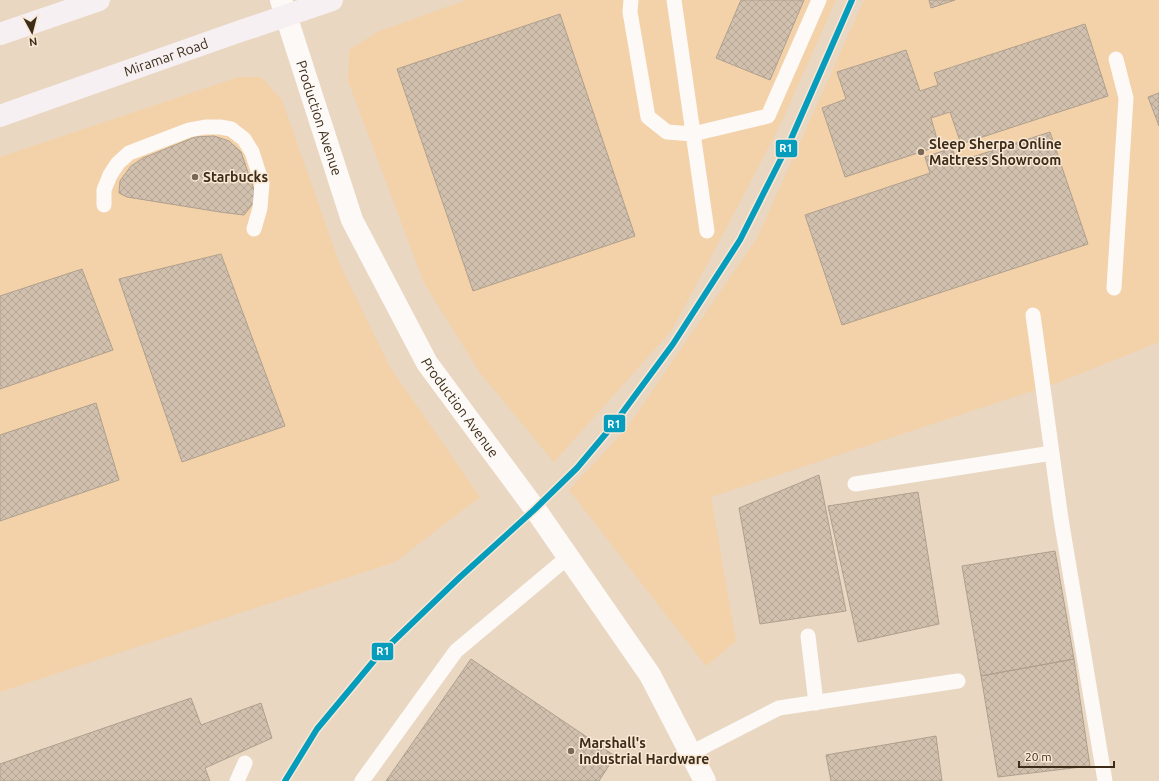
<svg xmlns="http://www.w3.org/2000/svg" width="1159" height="781" viewBox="0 0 1159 781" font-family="Ubuntu,sans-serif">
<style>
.built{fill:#f3d1a9}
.building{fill:url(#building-cross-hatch);stroke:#afa08e}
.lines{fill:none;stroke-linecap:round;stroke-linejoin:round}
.lane{stroke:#fcf9f6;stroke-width:15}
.secondary{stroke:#fcf9f6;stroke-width:22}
.primary{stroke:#f6f0f2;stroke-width:22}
.rail-1-casing{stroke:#f9e8d5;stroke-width:9}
.rail-1{stroke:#069cbc;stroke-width:6}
.poi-dot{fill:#796854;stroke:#f9e8d5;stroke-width:1.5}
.labels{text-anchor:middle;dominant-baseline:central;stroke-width:3;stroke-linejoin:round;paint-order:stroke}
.street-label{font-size:14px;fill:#3c2c18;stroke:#f9e8d5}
.poi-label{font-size:14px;font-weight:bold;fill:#3c2c18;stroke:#f9e8d5;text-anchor:start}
.line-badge{stroke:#f9e8d5;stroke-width:1.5}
.badge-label{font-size:11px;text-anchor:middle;font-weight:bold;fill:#fff}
</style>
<defs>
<pattern id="building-cross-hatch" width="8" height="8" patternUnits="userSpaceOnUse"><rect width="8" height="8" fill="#d0c0ad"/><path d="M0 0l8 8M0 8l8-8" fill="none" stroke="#b4a594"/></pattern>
</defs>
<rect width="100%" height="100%" fill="#e9d7c2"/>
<!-- built -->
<path class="built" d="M466 0H836L782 121 737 208 672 330 554 462 480 373 424 283 348 81 349 50 377 32Z
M864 0H1159V342L1060 382 711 497 736 641 706 666 569 490 626 429 757 238Z
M239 77H261L282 100 340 265 390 367 480 497 395 562 0 692V157Z"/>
<!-- building -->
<path class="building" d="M741 0H804L770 80 716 58Z
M929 0H955L931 8Z
M560 14 635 236 473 291 397 69Z
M1085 24 1108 96 961 144 950 112 931 118 939 146 845 177 822 108 846 99 837 72 906 50 920 91 938 85 934 73Z
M1159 93V126L1148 97Z
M1050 132 1088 244 842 325 805 215 930 173 925 157 952 148 957 162Z
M214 136 229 141 241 152 254 190V202L244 215 220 212 127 197 119 193 120 181 131 166 143 158 195 137Z
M221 254 285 426 182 462 119 279Z
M82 269 113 350 0 389V296Z
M96 403 119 480 0 521V435Z
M819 475 846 611 760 624 739 508Z
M918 492 939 624 858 642 828 506Z
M1055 551 1074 659 981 676 962 566Z
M471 659 615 756 599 781H386Z
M1074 659 1090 766 998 777 981 676Z
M191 698 201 725 261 703 272 738 205 768 210 781H0V764Z
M936 736 942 781H831L826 755Z"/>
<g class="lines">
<!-- lane -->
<path class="lane" d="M631 0 630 12 648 117 667 132 693 134 768 116 819 0
M674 0 707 231
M104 205V190L110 175 118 163 129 153 189 130 205 127H220L231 129 244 139 252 152 262 183 260 208 254 229
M1114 288 1126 98 1116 59
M1033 315 1061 519 1105 781
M855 484 1052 453
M808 636 816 703
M691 753 779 708 958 681
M237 781 245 763
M362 781 456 651 568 557"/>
<!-- secondary -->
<path class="secondary" id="s1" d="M281 0 352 220 427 363 535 509 650 675 705 781"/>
<!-- primary -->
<g class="primary">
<path d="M0 34 99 0"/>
<path id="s2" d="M0 116 232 34 332 0"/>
</g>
<!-- rail-1 casing -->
<g class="rail-1-casing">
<path id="rail-1" d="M285 781 317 729 377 657 459 578 535 509 577 468 614 424 673 344 740 240 791 139 852 0"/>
</g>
<!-- rail-1 -->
<use href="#rail-1" class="rail-1"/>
</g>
<!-- markers -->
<g class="poi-dot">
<circle cx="921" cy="152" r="4"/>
<circle cx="195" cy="177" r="4"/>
<circle cx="571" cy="751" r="4"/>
</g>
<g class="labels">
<!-- street labels -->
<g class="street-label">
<text stroke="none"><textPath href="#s2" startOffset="176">Miramar Road</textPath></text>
<text stroke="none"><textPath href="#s1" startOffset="124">Production Avenue</textPath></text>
<text stroke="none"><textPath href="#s1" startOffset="448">Production Avenue</textPath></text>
</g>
<!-- poi labels -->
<g class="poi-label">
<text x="929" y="144">Sleep Sherpa Online<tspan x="929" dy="16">Mattress Showroom</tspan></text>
<text x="203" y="177">Starbucks</text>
<text x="579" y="743">Marshall's<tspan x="579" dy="16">Industrial Hardware</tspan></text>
</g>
</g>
<g class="line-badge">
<rect x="775" y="139" width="23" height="19" rx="4" fill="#069cbc"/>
<rect x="603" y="414" width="23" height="19" rx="4" fill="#069cbc"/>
<rect x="371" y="642" width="23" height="19" rx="4" fill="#069cbc"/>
</g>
<g class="badge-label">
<text x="786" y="152">R1</text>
<text x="614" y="428">R1</text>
<text x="383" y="655">R1</text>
</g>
<!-- north arrow -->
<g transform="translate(32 32) rotate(173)" stroke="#f9e8d5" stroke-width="3" paint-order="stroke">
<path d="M0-3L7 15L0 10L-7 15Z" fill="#3c2c18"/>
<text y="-6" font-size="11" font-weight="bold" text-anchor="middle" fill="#3c2c18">N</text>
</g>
<!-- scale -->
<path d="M1019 761v6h95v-6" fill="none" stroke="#3c2c18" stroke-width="2"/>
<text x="1025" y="761" font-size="12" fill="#3c2c18" stroke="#f9e8d5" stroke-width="3" paint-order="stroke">20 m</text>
</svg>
